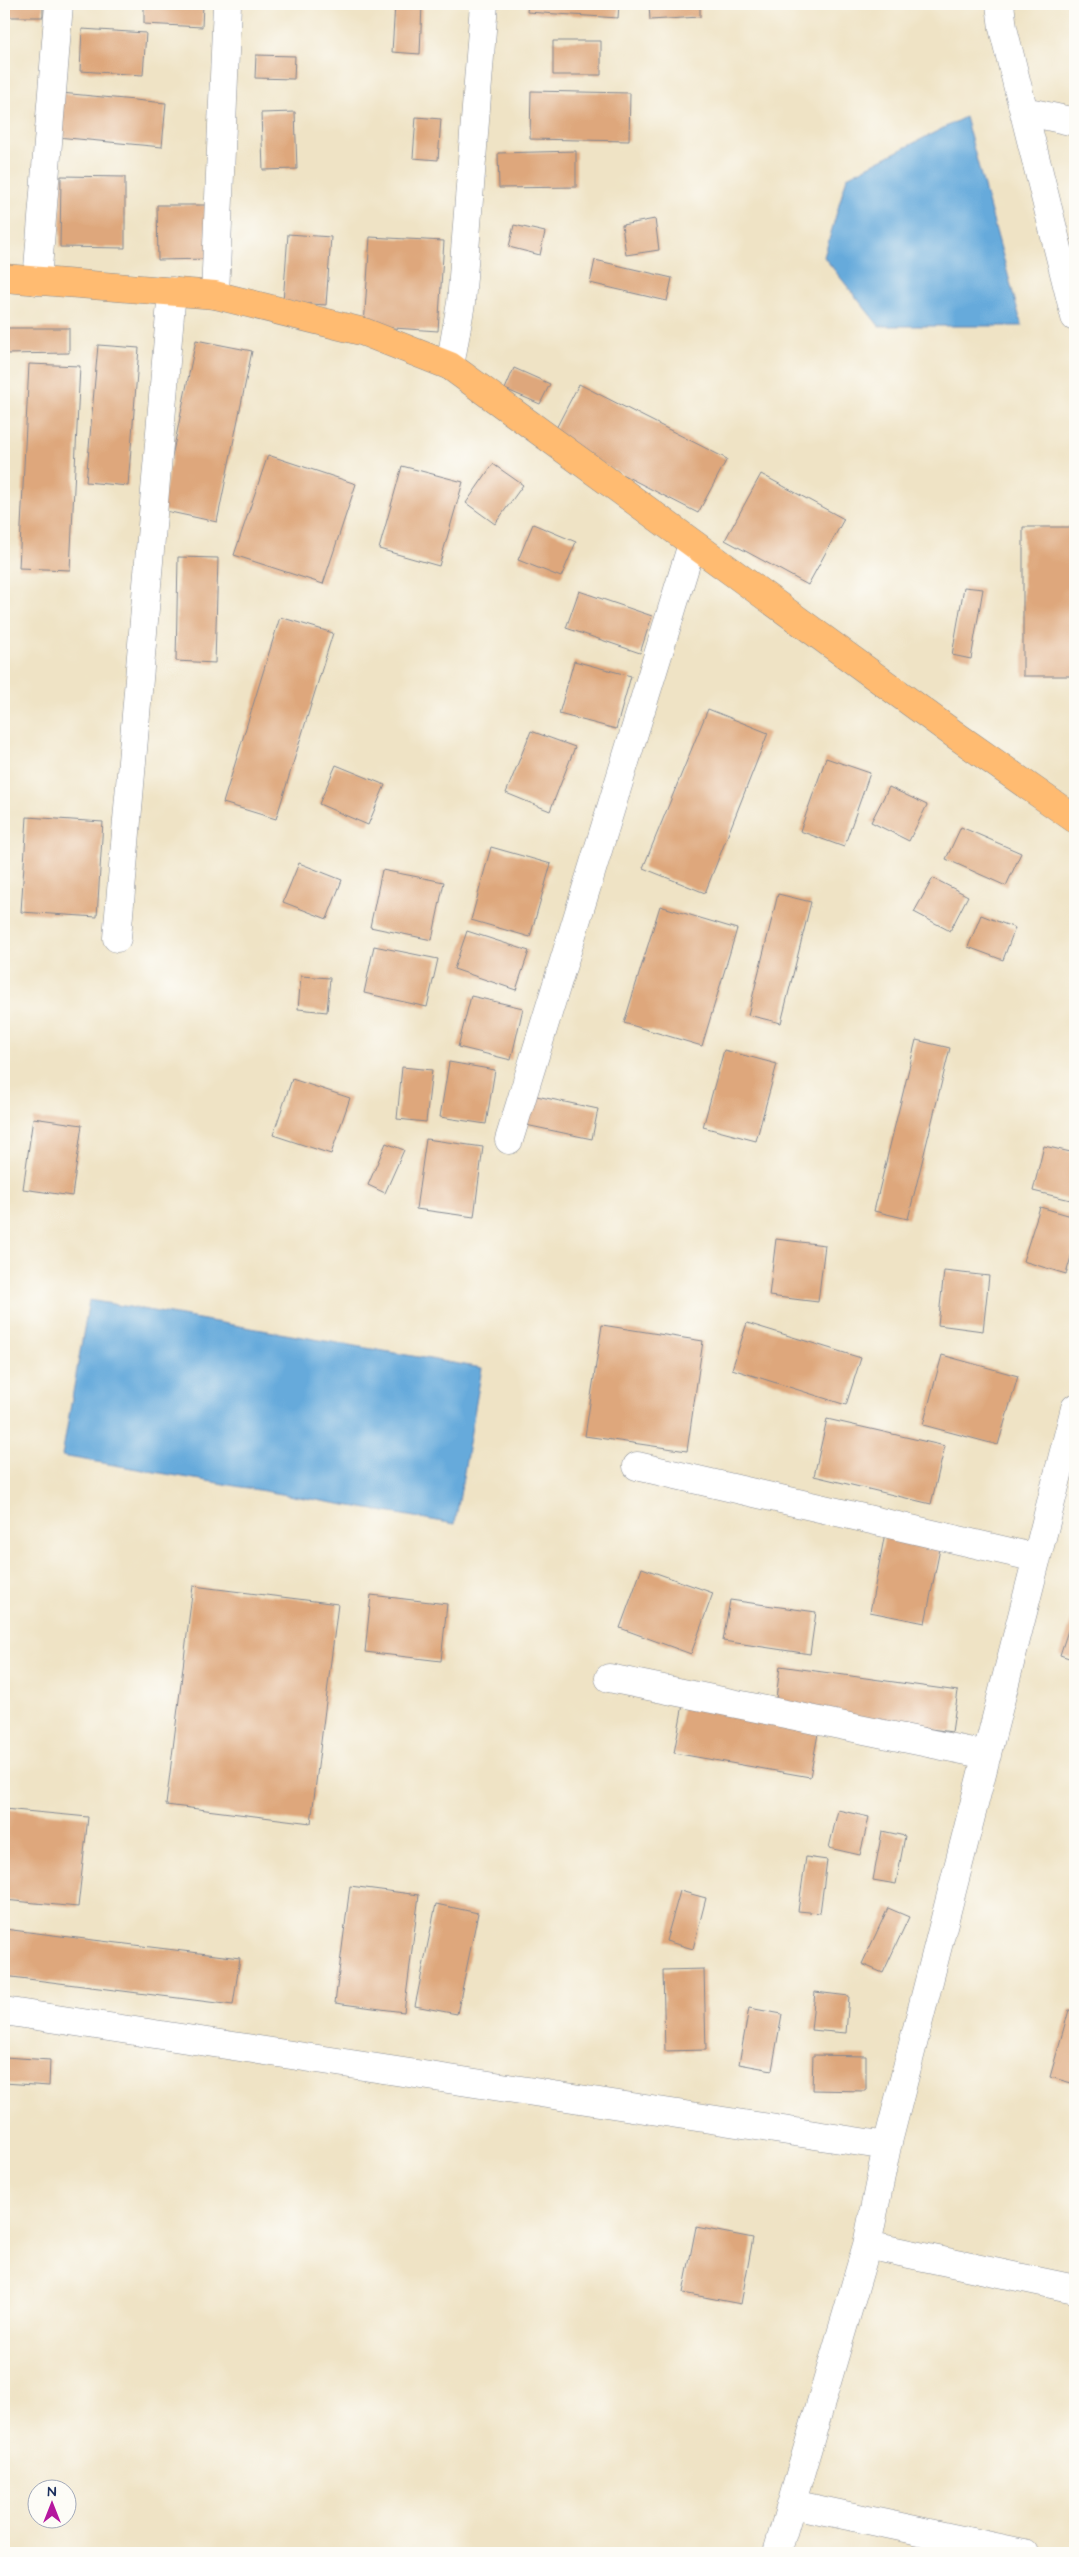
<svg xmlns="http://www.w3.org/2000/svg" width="1079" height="2557" viewBox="0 0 1079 2557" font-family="'Architects Daughter',sans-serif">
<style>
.water{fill:#66aadb;stroke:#406c9c}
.building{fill:#dea77c}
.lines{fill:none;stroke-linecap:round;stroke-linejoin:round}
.minor-casing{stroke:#858992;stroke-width:29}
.major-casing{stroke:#858992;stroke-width:29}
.minor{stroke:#fff;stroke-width:28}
.major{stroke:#ffbb71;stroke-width:28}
</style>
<rect width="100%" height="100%" fill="#fdfcf7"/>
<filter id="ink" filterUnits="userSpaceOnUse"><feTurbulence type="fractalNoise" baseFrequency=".02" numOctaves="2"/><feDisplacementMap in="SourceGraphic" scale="10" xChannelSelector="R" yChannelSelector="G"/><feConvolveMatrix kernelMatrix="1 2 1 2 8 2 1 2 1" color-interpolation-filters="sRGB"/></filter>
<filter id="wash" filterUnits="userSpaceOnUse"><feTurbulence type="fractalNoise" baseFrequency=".0096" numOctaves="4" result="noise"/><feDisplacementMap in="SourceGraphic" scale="20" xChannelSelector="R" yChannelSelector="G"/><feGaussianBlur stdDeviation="1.12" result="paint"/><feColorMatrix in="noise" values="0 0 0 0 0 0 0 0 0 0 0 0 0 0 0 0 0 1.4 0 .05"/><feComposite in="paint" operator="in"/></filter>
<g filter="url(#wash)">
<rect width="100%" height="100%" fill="#efe3c5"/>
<!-- water -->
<path class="water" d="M965 117 1022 326H879L824 257 847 177Z
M89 1300 482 1368 455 1524 62 1456Z"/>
<g id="blocks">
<!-- building -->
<path class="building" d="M4 4H43V17H4Z
M144 4H203L202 27 144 24Z
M395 4H422L420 54 392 52Z
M528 4H619L618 18 527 12Z
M649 4H700V17L650 20Z
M82 29 146 33 143 75 80 71Z
M553 41H601V75H553Z
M256 55 295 56 294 79 255 78Z
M531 91 630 93 629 141 530 139Z
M61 93 166 103 162 147 57 137Z
M295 112 297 169 263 170 261 113Z
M416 117 441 119 438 160 413 158Z
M576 151V187L499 188 498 153Z
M61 176 125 177V248L60 247Z
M157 205H208L209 259 158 260Z
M655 219 659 250 626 255 622 225Z
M514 225 545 232 540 255 509 247Z
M288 234 331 237 326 305 283 302Z
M370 237 444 241 438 331 364 326Z
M595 260 672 278 667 301 590 283Z
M4 328H69V353L4 354Z
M196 340 252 351 217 522 161 510Z
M98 345 139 348 128 486 86 482Z
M29 364 80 366 70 570 19 568Z
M514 368 550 384 540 404 505 389Z
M579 384 727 459 698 513 551 438Z
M268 455 356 484 323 584 234 555Z
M493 464 523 485 495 524 466 503Z
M402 466 463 482 439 566 379 549Z
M761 474 844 519 808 585 725 540Z
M533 524 576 542 561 577 518 560Z
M1023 527H1075V676H1023Z
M178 557 218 558 215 663 176 661Z
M964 587 983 589 971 659 952 655Z
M579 591 652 616 640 653 566 628Z
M280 617 333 633 276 819 223 803Z
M574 661 631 676 616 729 559 714Z
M708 709 768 733 705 893 643 868Z
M531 731 575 747 550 811 506 793Z
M826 758 870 773 844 847 800 831Z
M336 765 385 785 368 825 319 804Z
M889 787 927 805 909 841 871 822Z
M27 817 103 822 97 917 21 912Z
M961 827 1021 853 1006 886 946 859Z
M491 847 551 864 530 937 471 920Z
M299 863 342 880 327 919 283 902Z
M382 870 444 882 432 940 370 927Z
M933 878 968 896 950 931 914 912Z
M778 894 811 902 781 1023 748 1015Z
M660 906 737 929 702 1046 624 1023Z
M981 915 1015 928 1003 960 968 947Z
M467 931 529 951 516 990 454 969Z
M374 946 438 959 427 1007 364 993Z
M301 976 330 978 327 1012 298 1009Z
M471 996 523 1008 511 1060 458 1047Z
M916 1040 950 1048 908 1219 874 1211Z
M724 1050 777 1064 756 1141 703 1127Z
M449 1062 495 1070 486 1124 440 1117Z
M402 1067 432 1070 426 1122 397 1119Z
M292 1079 350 1098 331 1154 273 1135Z
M527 1094 598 1109 592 1139 521 1124Z
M33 1118 82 1125 72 1196 23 1189Z
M426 1139 483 1147 474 1217 416 1209Z
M386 1143 404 1150 385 1193 368 1185Z
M1044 1146 1075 1153V1201L1033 1191Z
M1040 1207 1075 1217V1243L1066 1274 1023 1261Z
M776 1239 825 1245 818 1302 769 1296Z
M944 1271 989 1276 983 1331 938 1325Z
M747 1323 861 1358 846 1405 732 1369Z
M602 1325 703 1341 687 1451 585 1436Z
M942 1355 1018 1376 998 1445 923 1425Z
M827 1419 945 1446 931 1504 814 1476Z
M885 1533 941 1544 925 1623 870 1612Z
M642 1568 713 1593 691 1654 620 1628Z
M193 1586 338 1604 311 1823 166 1805Z
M371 1595 447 1604 441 1661 365 1652Z
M730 1600 816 1612 810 1654 723 1641Z
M1075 1609V1660L1060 1655Z
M780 1666 958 1691 952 1732 775 1707Z
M684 1699 820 1723 810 1777 674 1753Z
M4 1809 88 1817 78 1907 4 1900Z
M838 1810 869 1817 860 1855 829 1848Z
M882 1831 905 1836 896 1884 873 1880Z
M806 1857 827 1860 820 1913 798 1911Z
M350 1886 419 1895 404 2012 335 2003Z
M680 1891 706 1898 693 1949 666 1941Z
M436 1904 478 1913 457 2014 415 2006Z
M888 1908 909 1917 883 1973 862 1964Z
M4 1929 240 1958 233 2005 4 1976Z
M704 1969 706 2050 665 2051 663 1970Z
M815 1992 849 1996 846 2033 811 2030Z
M749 2008 782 2014 772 2070 739 2064Z
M1069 2010 1075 2011V2084L1050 2077Z
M813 2055 866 2056V2091L812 2090Z
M4 2057 50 2060 49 2086 4 2083Z
M696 2227 753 2238 741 2304 683 2293Z"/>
</g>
</g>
<g filter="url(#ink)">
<use href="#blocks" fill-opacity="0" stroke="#858992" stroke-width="1"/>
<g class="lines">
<!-- minor casing -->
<g class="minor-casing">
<path id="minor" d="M1000 4 1003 28 1075 317
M1024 111 1075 122
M37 281 59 4
M215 295 227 4
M450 366 461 303 484 4
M117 938 172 291
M509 1140 692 544
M637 1466 1037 1558
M609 1678 987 1755
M4 2011 887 2146
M867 2245 1075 2289
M792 2504 1024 2553
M777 2553 867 2245 887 2146 1075 1408"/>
</g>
<!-- major casing -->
<g class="major-casing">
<path id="major" d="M4 278 215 295 364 332 450 366 954 734 1075 819"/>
</g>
<!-- minor -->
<use href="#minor" class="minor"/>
<!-- major -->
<use href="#major" class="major"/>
</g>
</g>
<!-- margin -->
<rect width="1079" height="2557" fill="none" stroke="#fdfcf7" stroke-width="20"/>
<!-- north arrow -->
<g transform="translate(52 2504)"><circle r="24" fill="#fdfcf7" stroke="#a3aaba"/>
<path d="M0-4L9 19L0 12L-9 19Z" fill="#b5179e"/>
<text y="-8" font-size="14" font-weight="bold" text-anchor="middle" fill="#1b2f5e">N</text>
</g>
</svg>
